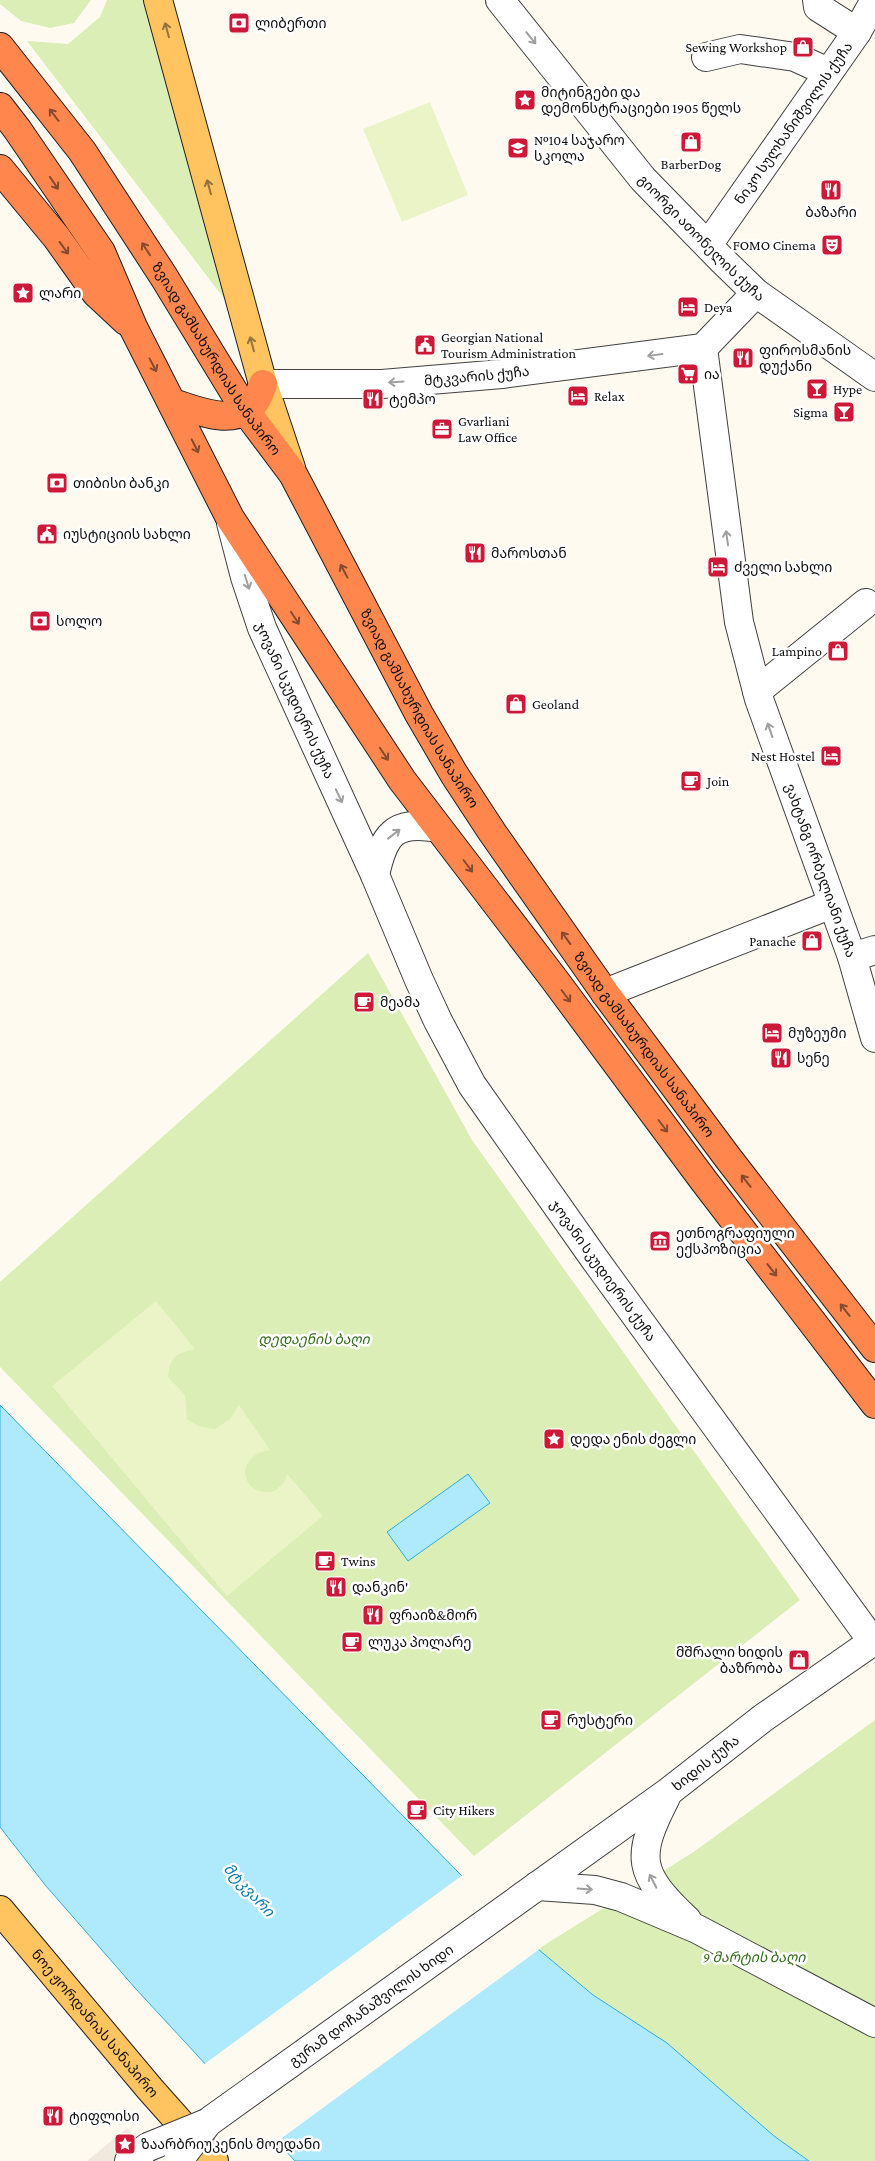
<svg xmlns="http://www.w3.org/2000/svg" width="875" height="2161" viewBox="0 0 875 2161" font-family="'Crimson Pro','Noto Sans Georgian',serif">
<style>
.green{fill:#daeeb5}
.pitch{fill:#ebf4c7}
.plaza{fill:#f1e9dd}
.water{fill:#aee9fc;stroke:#2eacdb}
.pier{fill:#fffaf0}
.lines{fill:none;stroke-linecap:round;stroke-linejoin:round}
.minor-casing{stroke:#414141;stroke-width:30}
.major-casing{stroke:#1f1f1f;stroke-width:30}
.highway-casing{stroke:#1f1f1f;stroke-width:30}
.minor{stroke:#fff;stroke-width:28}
.major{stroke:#ffc360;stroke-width:28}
.highway{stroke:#ff874e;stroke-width:28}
.minor-bridge-casing{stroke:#414141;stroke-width:30;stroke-linecap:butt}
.minor-bridge{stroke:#fff;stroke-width:28}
.oneway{stroke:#93723b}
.oneway2{stroke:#9f9f9f}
.oneway3{stroke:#864a2e}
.labels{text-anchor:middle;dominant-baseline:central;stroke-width:5;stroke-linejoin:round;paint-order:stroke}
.poi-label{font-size:14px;fill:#0e0e0e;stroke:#fff;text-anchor:start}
.street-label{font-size:14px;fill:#0e0e0e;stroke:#fff}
.park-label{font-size:14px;font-style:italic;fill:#346d17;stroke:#fff}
.water-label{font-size:15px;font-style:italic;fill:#0a7bad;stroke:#fff}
</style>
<rect width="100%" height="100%" fill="#fffaf0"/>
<!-- green -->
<path class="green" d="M0 0H91L74 23 50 28 21 21 0 4Z
M107 0H143L226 301 27 41 68 44 100 17Z
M368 953 472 1140 800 1600 474 1856 0 1367V1282Z
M875 1720V2161H809L774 2136 667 2043 593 1995 538 1949 695 1851Z"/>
<!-- pitch -->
<path class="pitch" d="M430 102 468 195 402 222 363 129Z
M156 1301 195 1349C176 1354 170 1355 168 1377L185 1395 187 1419 198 1426 215 1429 230 1419 239 1405 270 1450C231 1456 242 1499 275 1491L285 1481 287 1474 323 1516 227 1596 52 1386Z"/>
<!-- plaza -->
<path class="plaza" d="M127 2128 159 2161H87Z"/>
<!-- water -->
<path class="water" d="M0 1405 461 1875 538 1949 593 1995 667 2043 774 2136 809 2161H295L135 1988 46 1886 0 1827Z
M468 1474 490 1503 408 1561 387 1532Z"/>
<!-- pier -->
<path class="pier" d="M464 1874 541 1948 275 2143 203 2065Z"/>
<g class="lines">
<!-- minor casing -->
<g class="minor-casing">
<g id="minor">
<path id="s1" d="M500 0 643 179 723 261 756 293 875 377"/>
<path d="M817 0 818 7 857 32"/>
<path d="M706 57 740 49 795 57 828 72"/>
<path id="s2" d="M708 245 857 32 875 0"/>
<path id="s3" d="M703 348 739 622 759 699 852 957 875 1038"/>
<path id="s4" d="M263 384H382L502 374 703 348 756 293"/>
<path id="s5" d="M231 523 245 577 262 628 375 875 419 980 438 1021 472 1085 596 1261 873 1642"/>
<path d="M757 691 866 603"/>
<path d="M375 875C384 834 394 820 438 828"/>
<path d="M852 957 875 950"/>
<path d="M605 993 832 904"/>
<path d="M666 1797C635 1857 637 1873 687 1920"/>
<path d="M537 1886 595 1890 621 1897 697 1929 875 2023"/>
<path id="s6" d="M207 2123 667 1793 763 1718 875 1640"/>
<path d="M129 2161 148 2147"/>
</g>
</g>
<!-- major casing -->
<g class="major-casing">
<g id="major">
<path d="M158 0 263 384 291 468"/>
<path id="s7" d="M0 1910 150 2089 214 2161"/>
</g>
</g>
<!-- highway casing -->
<g class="highway-casing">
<g id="highway">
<path id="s8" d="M0 47 82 151 164 277 245 410 293 474 419 714 454 774 492 832 605 993 728 1158 875 1348"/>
<path d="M0 107 17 129 101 252 133 327 230 518 402 780 554 979 704 1181 875 1404"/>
<path d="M0 169 57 238 96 293 126 321"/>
<path d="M173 403C198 411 238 429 257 399 260 394 261 388 263 384"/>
</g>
</g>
<!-- minor -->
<use href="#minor" class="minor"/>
<!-- major -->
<use href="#major" class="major"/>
<!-- highway -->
<use href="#highway" class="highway"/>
<!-- minor-bridge casing -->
<g class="minor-bridge-casing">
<path id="minor-bridge" d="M148 2147 207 2123
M178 2161 206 2125"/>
</g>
<!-- minor-bridge -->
<use href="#minor-bridge" class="minor-bridge"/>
</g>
<!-- one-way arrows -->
<defs><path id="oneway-shaft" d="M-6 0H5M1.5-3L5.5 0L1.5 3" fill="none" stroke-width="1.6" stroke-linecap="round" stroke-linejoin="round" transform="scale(1.25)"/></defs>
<g class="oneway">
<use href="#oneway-shaft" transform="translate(167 30) rotate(-105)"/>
<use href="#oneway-shaft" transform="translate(209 187) rotate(-105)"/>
<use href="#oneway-shaft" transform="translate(252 344) rotate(-105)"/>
</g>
<g class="oneway2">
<use href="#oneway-shaft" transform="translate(531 38) rotate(51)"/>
<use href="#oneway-shaft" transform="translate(655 355) rotate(172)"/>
<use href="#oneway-shaft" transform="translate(396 382) rotate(176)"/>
<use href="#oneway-shaft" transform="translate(727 538) rotate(-98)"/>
<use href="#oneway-shaft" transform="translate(247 582) rotate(73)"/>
<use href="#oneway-shaft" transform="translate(770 730) rotate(-109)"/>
<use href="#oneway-shaft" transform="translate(339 796) rotate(65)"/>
<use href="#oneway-shaft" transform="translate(394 834) rotate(-38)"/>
<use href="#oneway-shaft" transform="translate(653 1881) rotate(-117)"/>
<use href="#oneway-shaft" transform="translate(585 1889) rotate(4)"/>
</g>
<g class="oneway3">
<use href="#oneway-shaft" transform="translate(54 115) rotate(-128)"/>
<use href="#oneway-shaft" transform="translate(54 183) rotate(56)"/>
<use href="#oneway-shaft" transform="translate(64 248) rotate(54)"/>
<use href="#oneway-shaft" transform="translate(146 249) rotate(-123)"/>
<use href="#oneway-shaft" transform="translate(153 365) rotate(62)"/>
<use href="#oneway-shaft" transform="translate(195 446) rotate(63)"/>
<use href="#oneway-shaft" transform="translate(344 571) rotate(-118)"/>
<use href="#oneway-shaft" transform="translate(295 618) rotate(57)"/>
<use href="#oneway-shaft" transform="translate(384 754) rotate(56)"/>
<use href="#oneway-shaft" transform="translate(468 866) rotate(53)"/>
<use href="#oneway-shaft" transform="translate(566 938) rotate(-126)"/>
<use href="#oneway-shaft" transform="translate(566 996) rotate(53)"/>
<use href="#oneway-shaft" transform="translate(663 1126) rotate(53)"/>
<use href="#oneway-shaft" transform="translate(746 1181) rotate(-128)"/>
<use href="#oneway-shaft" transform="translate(772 1270) rotate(52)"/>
<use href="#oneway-shaft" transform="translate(845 1310) rotate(-128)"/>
</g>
<!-- icons -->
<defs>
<g id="bank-square" transform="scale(1.125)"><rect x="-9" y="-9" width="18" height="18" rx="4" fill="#cd1838" stroke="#fff"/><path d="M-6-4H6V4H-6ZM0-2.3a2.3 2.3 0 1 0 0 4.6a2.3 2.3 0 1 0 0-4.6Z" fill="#fff"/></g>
<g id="shop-square" transform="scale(1.125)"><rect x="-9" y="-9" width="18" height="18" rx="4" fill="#cd1838" stroke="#fff"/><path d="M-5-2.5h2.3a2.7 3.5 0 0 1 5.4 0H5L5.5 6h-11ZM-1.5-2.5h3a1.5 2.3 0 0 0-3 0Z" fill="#fff"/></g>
<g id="sight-square" transform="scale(1.125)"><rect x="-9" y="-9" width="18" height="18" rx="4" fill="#cd1838" stroke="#fff"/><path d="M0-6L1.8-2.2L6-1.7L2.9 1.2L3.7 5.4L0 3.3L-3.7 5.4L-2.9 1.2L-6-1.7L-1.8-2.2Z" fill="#fff"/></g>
<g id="school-square" transform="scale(1.125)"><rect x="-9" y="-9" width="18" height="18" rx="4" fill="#cd1838" stroke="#fff"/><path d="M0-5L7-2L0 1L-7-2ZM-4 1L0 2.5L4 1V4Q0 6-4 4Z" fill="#fff"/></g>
<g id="restaurant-square" transform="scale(1.125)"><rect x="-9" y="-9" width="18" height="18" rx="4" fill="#cd1838" stroke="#fff"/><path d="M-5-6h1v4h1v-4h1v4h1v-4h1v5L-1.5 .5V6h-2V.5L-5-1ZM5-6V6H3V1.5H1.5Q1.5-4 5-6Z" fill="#fff"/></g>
<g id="theatre-square" transform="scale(1.125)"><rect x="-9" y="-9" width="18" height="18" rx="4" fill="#cd1838" stroke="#fff"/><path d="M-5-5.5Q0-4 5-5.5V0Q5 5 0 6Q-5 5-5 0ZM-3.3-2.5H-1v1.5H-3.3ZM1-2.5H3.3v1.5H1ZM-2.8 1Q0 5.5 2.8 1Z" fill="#fff"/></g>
<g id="hotel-square" transform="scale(1.125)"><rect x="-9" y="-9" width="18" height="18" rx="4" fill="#cd1838" stroke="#fff"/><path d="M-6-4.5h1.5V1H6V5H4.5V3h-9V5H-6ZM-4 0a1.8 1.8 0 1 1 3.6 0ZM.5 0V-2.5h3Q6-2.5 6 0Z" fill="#fff"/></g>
<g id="civic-square" transform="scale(1.125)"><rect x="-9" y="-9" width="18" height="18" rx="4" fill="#cd1838" stroke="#fff"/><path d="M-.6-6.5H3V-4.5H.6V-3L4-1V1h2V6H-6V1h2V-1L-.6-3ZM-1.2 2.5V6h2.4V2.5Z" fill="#fff"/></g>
<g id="supermarket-square" transform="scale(1.125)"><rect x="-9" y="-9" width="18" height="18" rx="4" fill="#cd1838" stroke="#fff"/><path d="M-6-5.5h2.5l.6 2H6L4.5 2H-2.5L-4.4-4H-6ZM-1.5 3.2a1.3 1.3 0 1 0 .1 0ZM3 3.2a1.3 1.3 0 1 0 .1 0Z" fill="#fff"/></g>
<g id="bar-square" transform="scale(1.125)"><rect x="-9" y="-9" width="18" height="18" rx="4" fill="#cd1838" stroke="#fff"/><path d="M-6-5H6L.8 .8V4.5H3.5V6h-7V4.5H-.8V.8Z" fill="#fff"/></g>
<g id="office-square" transform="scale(1.125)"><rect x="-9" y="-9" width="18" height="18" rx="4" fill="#cd1838" stroke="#fff"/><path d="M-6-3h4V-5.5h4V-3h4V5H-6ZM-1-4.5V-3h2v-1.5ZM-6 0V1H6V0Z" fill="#fff"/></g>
<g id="cafe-square" transform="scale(1.125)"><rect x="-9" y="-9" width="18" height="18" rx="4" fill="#cd1838" stroke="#fff"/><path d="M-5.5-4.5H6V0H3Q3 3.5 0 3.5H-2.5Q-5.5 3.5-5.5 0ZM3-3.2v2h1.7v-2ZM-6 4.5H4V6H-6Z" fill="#fff"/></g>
<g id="museum-square" transform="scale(1.125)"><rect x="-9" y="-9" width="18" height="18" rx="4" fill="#cd1838" stroke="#fff"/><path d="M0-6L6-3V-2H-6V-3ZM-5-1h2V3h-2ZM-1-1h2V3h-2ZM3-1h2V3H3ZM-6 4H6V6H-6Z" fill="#fff"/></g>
</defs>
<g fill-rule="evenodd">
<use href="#bank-square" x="239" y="23"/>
<use href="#shop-square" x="803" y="47"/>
<use href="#sight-square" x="525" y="100"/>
<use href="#shop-square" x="691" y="142"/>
<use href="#school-square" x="518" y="148"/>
<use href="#restaurant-square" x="831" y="190"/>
<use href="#theatre-square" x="832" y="245"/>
<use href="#sight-square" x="23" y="293"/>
<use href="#hotel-square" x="688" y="307"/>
<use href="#civic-square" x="425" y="345"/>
<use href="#restaurant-square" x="743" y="358"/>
<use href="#supermarket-square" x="688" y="374"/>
<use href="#bar-square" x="817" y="389"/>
<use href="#hotel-square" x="578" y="396"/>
<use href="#restaurant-square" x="373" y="399"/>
<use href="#bar-square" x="844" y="412"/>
<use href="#office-square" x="442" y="429"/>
<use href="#bank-square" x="57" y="483"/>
<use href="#civic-square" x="47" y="534"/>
<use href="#restaurant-square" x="475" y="553"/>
<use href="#hotel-square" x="718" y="567"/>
<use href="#bank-square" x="40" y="621"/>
<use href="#shop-square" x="838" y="651"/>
<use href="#shop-square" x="516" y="704"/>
<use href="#hotel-square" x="831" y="756"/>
<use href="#cafe-square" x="691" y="781"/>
<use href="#shop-square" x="812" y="941"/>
<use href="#cafe-square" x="364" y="1002"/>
<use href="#hotel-square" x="772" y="1033"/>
<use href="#restaurant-square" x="781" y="1058"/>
<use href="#museum-square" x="660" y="1241"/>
<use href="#sight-square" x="554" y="1439"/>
<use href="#cafe-square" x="325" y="1561"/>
<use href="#restaurant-square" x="336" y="1587"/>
<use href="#restaurant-square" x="373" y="1615"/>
<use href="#cafe-square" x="352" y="1642"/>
<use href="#shop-square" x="799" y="1660"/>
<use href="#cafe-square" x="551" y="1720"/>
<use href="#cafe-square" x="417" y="1810"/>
<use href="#restaurant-square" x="53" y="2116"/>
<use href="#sight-square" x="125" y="2144"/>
</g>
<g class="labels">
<!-- poi labels -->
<g class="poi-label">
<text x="255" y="23">ლიბერთი</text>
<text x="787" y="47" text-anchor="end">Sewing Workshop</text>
<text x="541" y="92">მიტინგები და<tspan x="541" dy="16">დემონსტრაციები 1905 წელს</tspan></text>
<text x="534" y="140">№104 საჯარო<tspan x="534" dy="16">სკოლა</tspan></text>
<text x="691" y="164" text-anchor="middle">BarberDog</text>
<text x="831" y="212" text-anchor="middle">ბაზარი</text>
<text x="816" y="245" text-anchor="end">FOMO Cinema</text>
<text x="39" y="293">ლარი</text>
<text x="704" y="307">Deya</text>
<text x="441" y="337">Georgian National<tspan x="441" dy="16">Tourism Administration</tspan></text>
<text x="759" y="350">ფიროსმანის<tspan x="759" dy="16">დუქანი</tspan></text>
<text x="704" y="374">ია</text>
<text x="833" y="389">Hype</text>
<text x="594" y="396">Relax</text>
<text x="389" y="399">ტემპო</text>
<text x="828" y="412" text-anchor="end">Sigma</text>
<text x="458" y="421">Gvarliani<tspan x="458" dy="16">Law Office</tspan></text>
<text x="73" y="483">თიბისი ბანკი</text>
<text x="63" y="534">იუსტიციის სახლი</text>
<text x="491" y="553">მაროსთან</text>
<text x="734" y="567">ძველი სახლი</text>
<text x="56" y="621">სოლო</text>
<text x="822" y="651" text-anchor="end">Lampino</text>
<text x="532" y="704">Geoland</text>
<text x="815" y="756" text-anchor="end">Nest Hostel</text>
<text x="707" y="781">Join</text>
<text x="796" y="941" text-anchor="end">Panache</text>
<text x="380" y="1002">მეამა</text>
<text x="788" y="1033">მუზეუმი</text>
<text x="797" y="1058">სენე</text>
<text x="676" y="1233">ეთნოგრაფიული<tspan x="676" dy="16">ექსპოზიცია</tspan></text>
<text x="570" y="1439">დედა ენის ძეგლი</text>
<text x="341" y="1561">Twins</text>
<text x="352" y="1587">დანკინ'</text>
<text x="389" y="1615">ფრაიზ&amp;მორ</text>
<text x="368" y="1642">ლუკა პოლარე</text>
<text x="783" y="1652" text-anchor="end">მშრალი ხიდის<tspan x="783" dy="16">ბაზრობა</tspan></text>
<text x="567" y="1720">რუსტერი</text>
<text x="433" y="1810">City Hikers</text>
<text x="69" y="2116">ტიფლისი</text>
<text x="141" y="2144">ზაარბრიუკენის მოედანი</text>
</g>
<!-- street labels -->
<g class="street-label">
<text stroke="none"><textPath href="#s2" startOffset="149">ნიკო სულხანიშვილის ქუჩა</textPath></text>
<text stroke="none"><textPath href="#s1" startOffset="312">გიორგი ათონელის ქუჩა</textPath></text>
<text stroke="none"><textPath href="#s8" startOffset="380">ზვიად გამსახურდიას სანაპირო</textPath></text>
<text stroke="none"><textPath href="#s4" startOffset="214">მტკვარის ქუჩა</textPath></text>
<text stroke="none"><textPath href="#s5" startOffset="189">ჯოვანი სკუდიერის ქუჩა</textPath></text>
<text stroke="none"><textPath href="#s8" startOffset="785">ზვიად გამსახურდიას სანაპირო</textPath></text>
<text stroke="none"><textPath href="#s3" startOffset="538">ვახტანგ ორბელიანი ქუჩა</textPath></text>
<text stroke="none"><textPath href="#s8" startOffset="1190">ზვიად გამსახურდიას სანაპირო</textPath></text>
<text stroke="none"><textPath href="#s5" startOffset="840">ჯოვანი სკუდიერის ქუჩა</textPath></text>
<text stroke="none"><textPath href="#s6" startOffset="615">ხიდის ქუჩა</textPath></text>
<text stroke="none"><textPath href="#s6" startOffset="202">გურამ დოჩანაშვილის ხიდი</textPath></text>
<text stroke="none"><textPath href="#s7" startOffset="148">ნოე ჟორდანიას სანაპირო</textPath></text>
</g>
<!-- park labels -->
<g class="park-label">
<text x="314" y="1339">დედაენის ბაღი</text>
<text x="754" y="1957">9 მარტის ბაღი</text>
</g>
<!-- water labels -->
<g class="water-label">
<text transform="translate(249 1890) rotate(47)">მტკვარი</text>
</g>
</g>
</svg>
